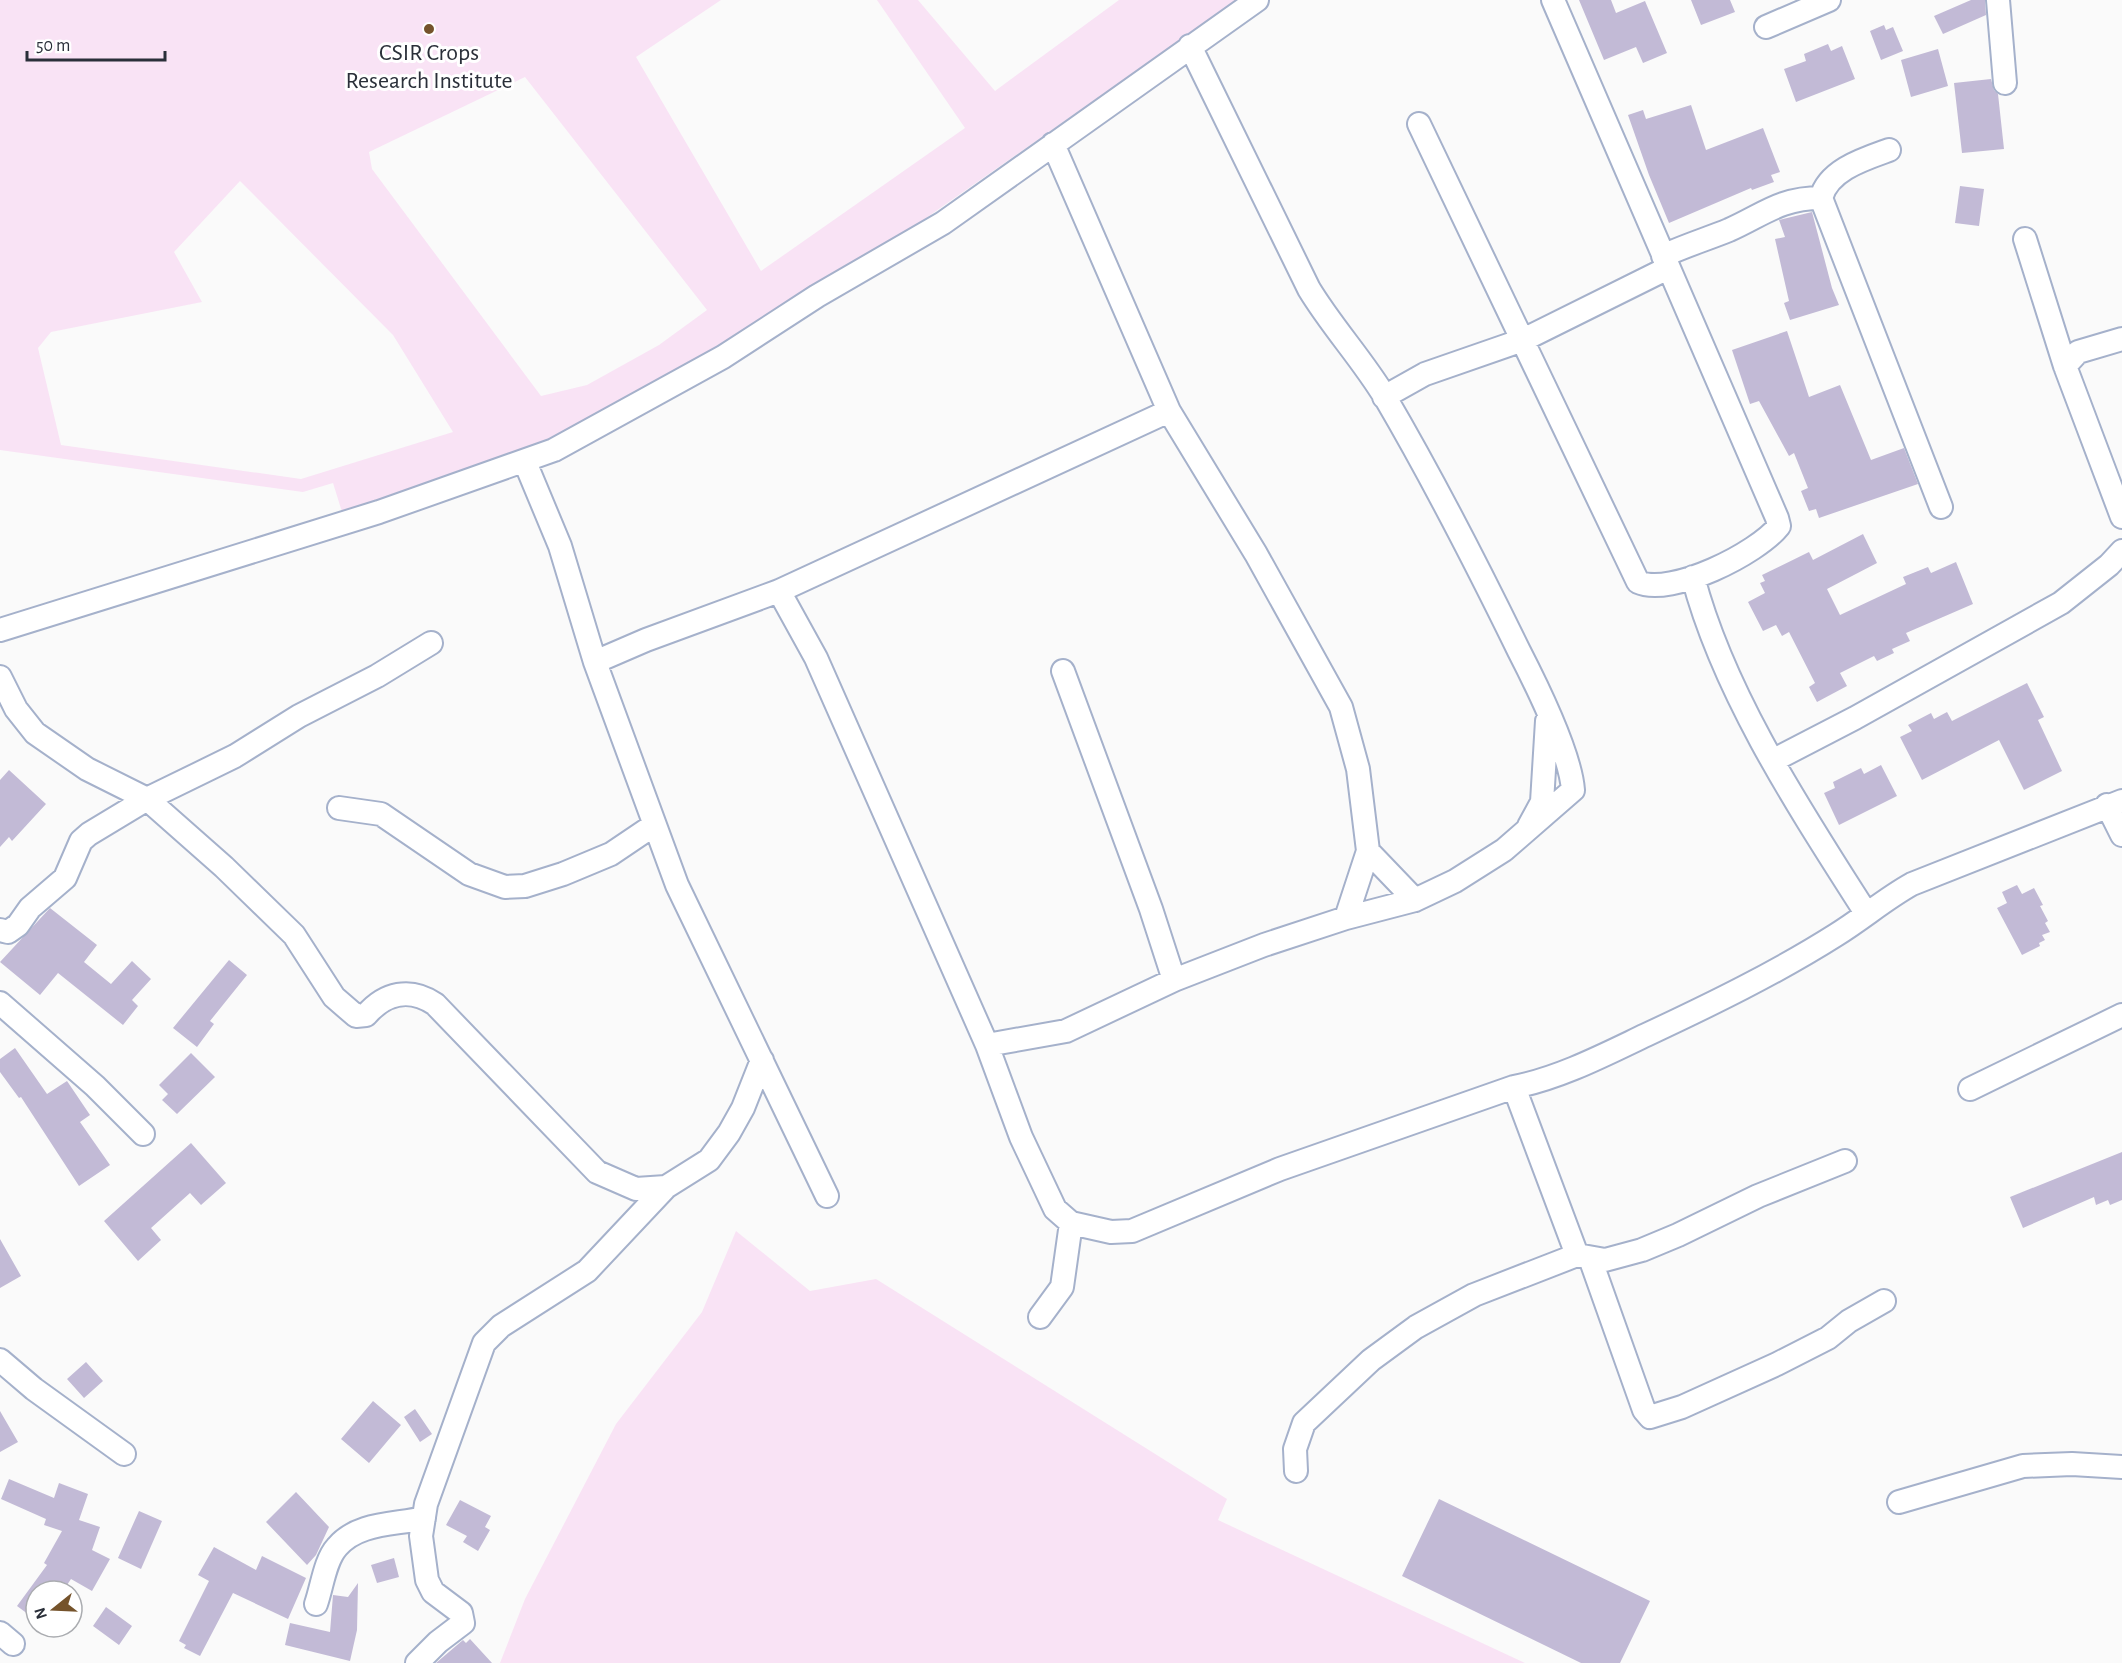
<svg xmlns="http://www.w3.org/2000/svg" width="2122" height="1663" viewBox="0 0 2122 1663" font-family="'Alegreya Sans',sans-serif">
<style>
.green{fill:#f9e3f5;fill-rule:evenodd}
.building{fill:#c2bad6}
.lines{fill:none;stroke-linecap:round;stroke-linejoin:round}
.minor-casing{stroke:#a5b1cb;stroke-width:26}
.minor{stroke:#fff;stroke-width:22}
.poi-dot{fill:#75532b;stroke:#fff;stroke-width:2}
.labels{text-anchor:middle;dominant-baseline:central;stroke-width:6;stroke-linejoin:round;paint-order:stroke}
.poi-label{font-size:24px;fill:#2a2f39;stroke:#fff}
</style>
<rect width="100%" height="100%" fill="#fafafa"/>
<!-- green -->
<path class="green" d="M0 0H721L636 57 761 271 965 128 877 0H918L995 91 1119 0H1237L906 232 657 388 522 453 342 512 333 483 303 492 0 450ZM525 77 707 310 659 345 587 385 541 396 372 169 369 152ZM240 181 393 335 453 432 301 479 61 445 38 348 51 332 202 302 174 252Z
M736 1231 810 1291 876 1279 1227 1499 1218 1520 1525 1663H500L525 1599 616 1424 702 1312Z"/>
<!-- building -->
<path class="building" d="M1579 0H1611L1616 13 1645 1 1667 53 1643 63 1636 47 1604 60Z
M1691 0H1730L1735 12 1701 25Z
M1971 0H1985L1986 15 1943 34 1934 16Z
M1884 25 1886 30 1893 27 1903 51 1881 60 1870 31Z
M1828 44 1831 51 1842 46 1855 79 1796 102 1784 69 1806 61 1804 54Z
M1938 49 1948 86 1911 97 1901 60Z
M1991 79 1994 90 1998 94 2004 149 1962 153 1954 83Z
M1691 105 1706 150 1763 128 1780 172 1771 175 1774 182 1752 190 1751 188 1669 223 1649 175 1628 115 1643 110 1646 119Z
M1960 186 1984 189 1979 226 1955 223Z
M1812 212 1832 288 1839 305 1790 320 1784 303 1789 301 1775 239 1785 237 1779 220Z
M1787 331 1809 397 1840 385 1871 460 1904 448 1918 484 1819 518 1816 509 1809 511 1801 491 1808 488 1794 453 1789 456 1759 401 1750 404 1732 350Z
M1863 534 1877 563 1827 589 1840 615 1906 584 1903 577 1928 567 1931 573 1956 562 1973 604 1906 633 1910 641 1892 649 1894 653 1877 661 1874 656 1840 673 1847 686 1817 702 1809 687 1815 683 1789 632 1782 636 1776 625 1763 631 1748 602 1765 593 1760 583 1765 581 1762 575 1809 552 1813 560Z
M2027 683 2044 717 2038 720 2062 771 2024 790 1999 740 1922 780 1900 737 1912 731 1908 725 1931 713 1934 719 1947 712 1952 721Z
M1881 765 1897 796 1839 825 1824 793 1835 788 1833 782 1861 768 1864 774Z
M9 770 46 804 12 841 9 837 0 847V780Z
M2017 885 2022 894 2034 888 2043 905 2040 906 2048 921 2045 923 2050 932 2042 935 2045 940 2039 943 2040 946 2022 955 1997 908 2007 903 2002 892Z
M50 908 97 945 84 962 111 984 132 961 151 979 132 1000 138 1006 123 1025 58 973 40 995 0 962Z
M229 960 247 975 210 1021 214 1024 197 1047 173 1028Z
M15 1048 47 1094 67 1081 90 1115 80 1122 110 1165 79 1186 21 1097 19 1098 0 1072V1059Z
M191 1053 215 1077 177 1114 162 1100 168 1094 159 1085Z
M191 1143 226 1183 201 1205 190 1193 151 1228 161 1240 138 1261 104 1221Z
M2122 1152V1200L2110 1205 2108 1200 2096 1205 2094 1197 2023 1228 2010 1197Z
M0 1239 21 1276 0 1288Z
M86 1362 103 1381 84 1398 67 1379Z
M373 1401 401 1425 369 1463 341 1439Z
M415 1409 432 1434 420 1442 404 1417Z
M0 1411 18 1442 0 1452Z
M9 1479 54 1498 59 1483 88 1494 79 1520 100 1527 92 1550 110 1559 92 1591 71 1579 63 1591H36V1620L17 1606 47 1565 44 1563 62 1531 44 1525 46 1519 1 1499Z
M296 1492 329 1527 316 1555 307 1565 266 1522Z
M1439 1499 1650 1601 1620 1663H1581L1402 1576Z
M460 1500 491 1516 485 1527 490 1530 478 1551 463 1542 467 1536 446 1525Z
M139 1511 162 1521 141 1569 118 1558Z
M214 1547 256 1570 262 1556 306 1578 288 1619 233 1593 200 1656 184 1648 186 1645 179 1641 209 1581 198 1575Z
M394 1558 399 1577 377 1583 371 1565Z
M358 1583 357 1630 350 1661 285 1645 290 1623 330 1632 333 1595 348 1597Z
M106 1607 132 1626 119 1645 93 1626Z
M470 1639 492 1663H436L463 1640 466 1643Z"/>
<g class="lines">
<!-- minor casing -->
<g class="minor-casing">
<path id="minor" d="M1998 0 2005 83
M1766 27 1829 0
M1419 124 1638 582C1671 597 1758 553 1779 526L1777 518 1553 0
M1053 144 1169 411 1256 554 1341 707 1358 769 1368 851 1415 900
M1821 198 1941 507
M2025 239 2065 366 2122 517
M1663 256C1684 246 1707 239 1729 230 1763 215 1780 198 1821 198 1828 170 1864 159 1889 150
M2065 366 2078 352 2122 339
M1384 397 1425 374 1523 340 1668 268
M525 462 560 546 595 662 677 885 827 1196
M1693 577C1724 695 1801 811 1866 913
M779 591 816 658 987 1045 1021 1137 1055 1209 1071 1223 1111 1232 1132 1231 1280 1169 1514 1087C1560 1078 1604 1055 1646 1035 1710 1005 1776 973 1836 935 1862 919 1885 899 1912 884L2122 801
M0 630 379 512 554 450 723 357 817 296 943 223 1257 0
M595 662 646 640 779 591 1169 411
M1063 671 1151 909 1174 980
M0 677 16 709 35 733 87 769 147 799 224 867 294 935 334 997 356 1016 366 1015C385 993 410 987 435 1004L597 1172 636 1189 666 1187 709 1160 729 1133 743 1108 762 1060
M1774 760 1855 718 2061 603 2109 565 2122 551
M2107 805 2122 835
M339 808 381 814 469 874 505 887 525 886 563 874 611 854 654 825
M1529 826 1542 802 1547 721
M1346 918 1368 851
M0 930 8 932 18 925 30 908 65 878 81 841 89 834 147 799 235 756 299 716 377 676 431 643
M0 1003 95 1086 143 1134
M987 1045 1066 1031 1174 980 1264 945 1346 918 1415 900 1455 881 1504 850 1573 790C1570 752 1537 686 1519 651 1477 565 1433 479 1385 397 1362 359 1332 327 1309 289L1190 46
M1514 1087 1577 1255
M1970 1089 2122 1015
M1590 1258 1644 1410 1650 1417 1682 1407 1777 1364 1828 1338 1849 1321 1884 1301
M1040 1317 1062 1287 1071 1223
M0 1360 34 1389 124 1454
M1296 1471 1295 1449 1304 1423 1371 1360 1416 1327 1474 1295 1577 1255 1605 1260 1642 1250 1678 1235 1758 1196 1845 1161
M1899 1502 2023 1466 2072 1464 2122 1467
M316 1604C322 1587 325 1560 337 1547 358 1522 395 1525 424 1518
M0 1633 13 1644
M417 1663 438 1642 463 1623 461 1613 433 1592 427 1580 421 1536 426 1504 484 1343 501 1326 587 1271 666 1187"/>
</g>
<!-- minor -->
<use href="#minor" class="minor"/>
</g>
<!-- markers -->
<circle class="poi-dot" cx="429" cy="29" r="6"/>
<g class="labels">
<!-- poi labels -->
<g class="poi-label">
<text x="429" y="53">CSIR Crops<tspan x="429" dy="28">Research Institute</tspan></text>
</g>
</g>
<!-- north arrow -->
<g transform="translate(54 1609) rotate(252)"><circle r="28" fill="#ffffff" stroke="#aaacb0" stroke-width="1.5"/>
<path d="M0-4.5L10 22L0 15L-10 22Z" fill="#75532b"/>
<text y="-9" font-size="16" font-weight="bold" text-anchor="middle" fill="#2a2f39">N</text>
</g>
<!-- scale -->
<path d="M27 51v9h138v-9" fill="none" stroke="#2a2f39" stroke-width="3"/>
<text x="36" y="51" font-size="18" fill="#2a2f39" stroke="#ffffff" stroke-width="4.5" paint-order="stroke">50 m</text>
</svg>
